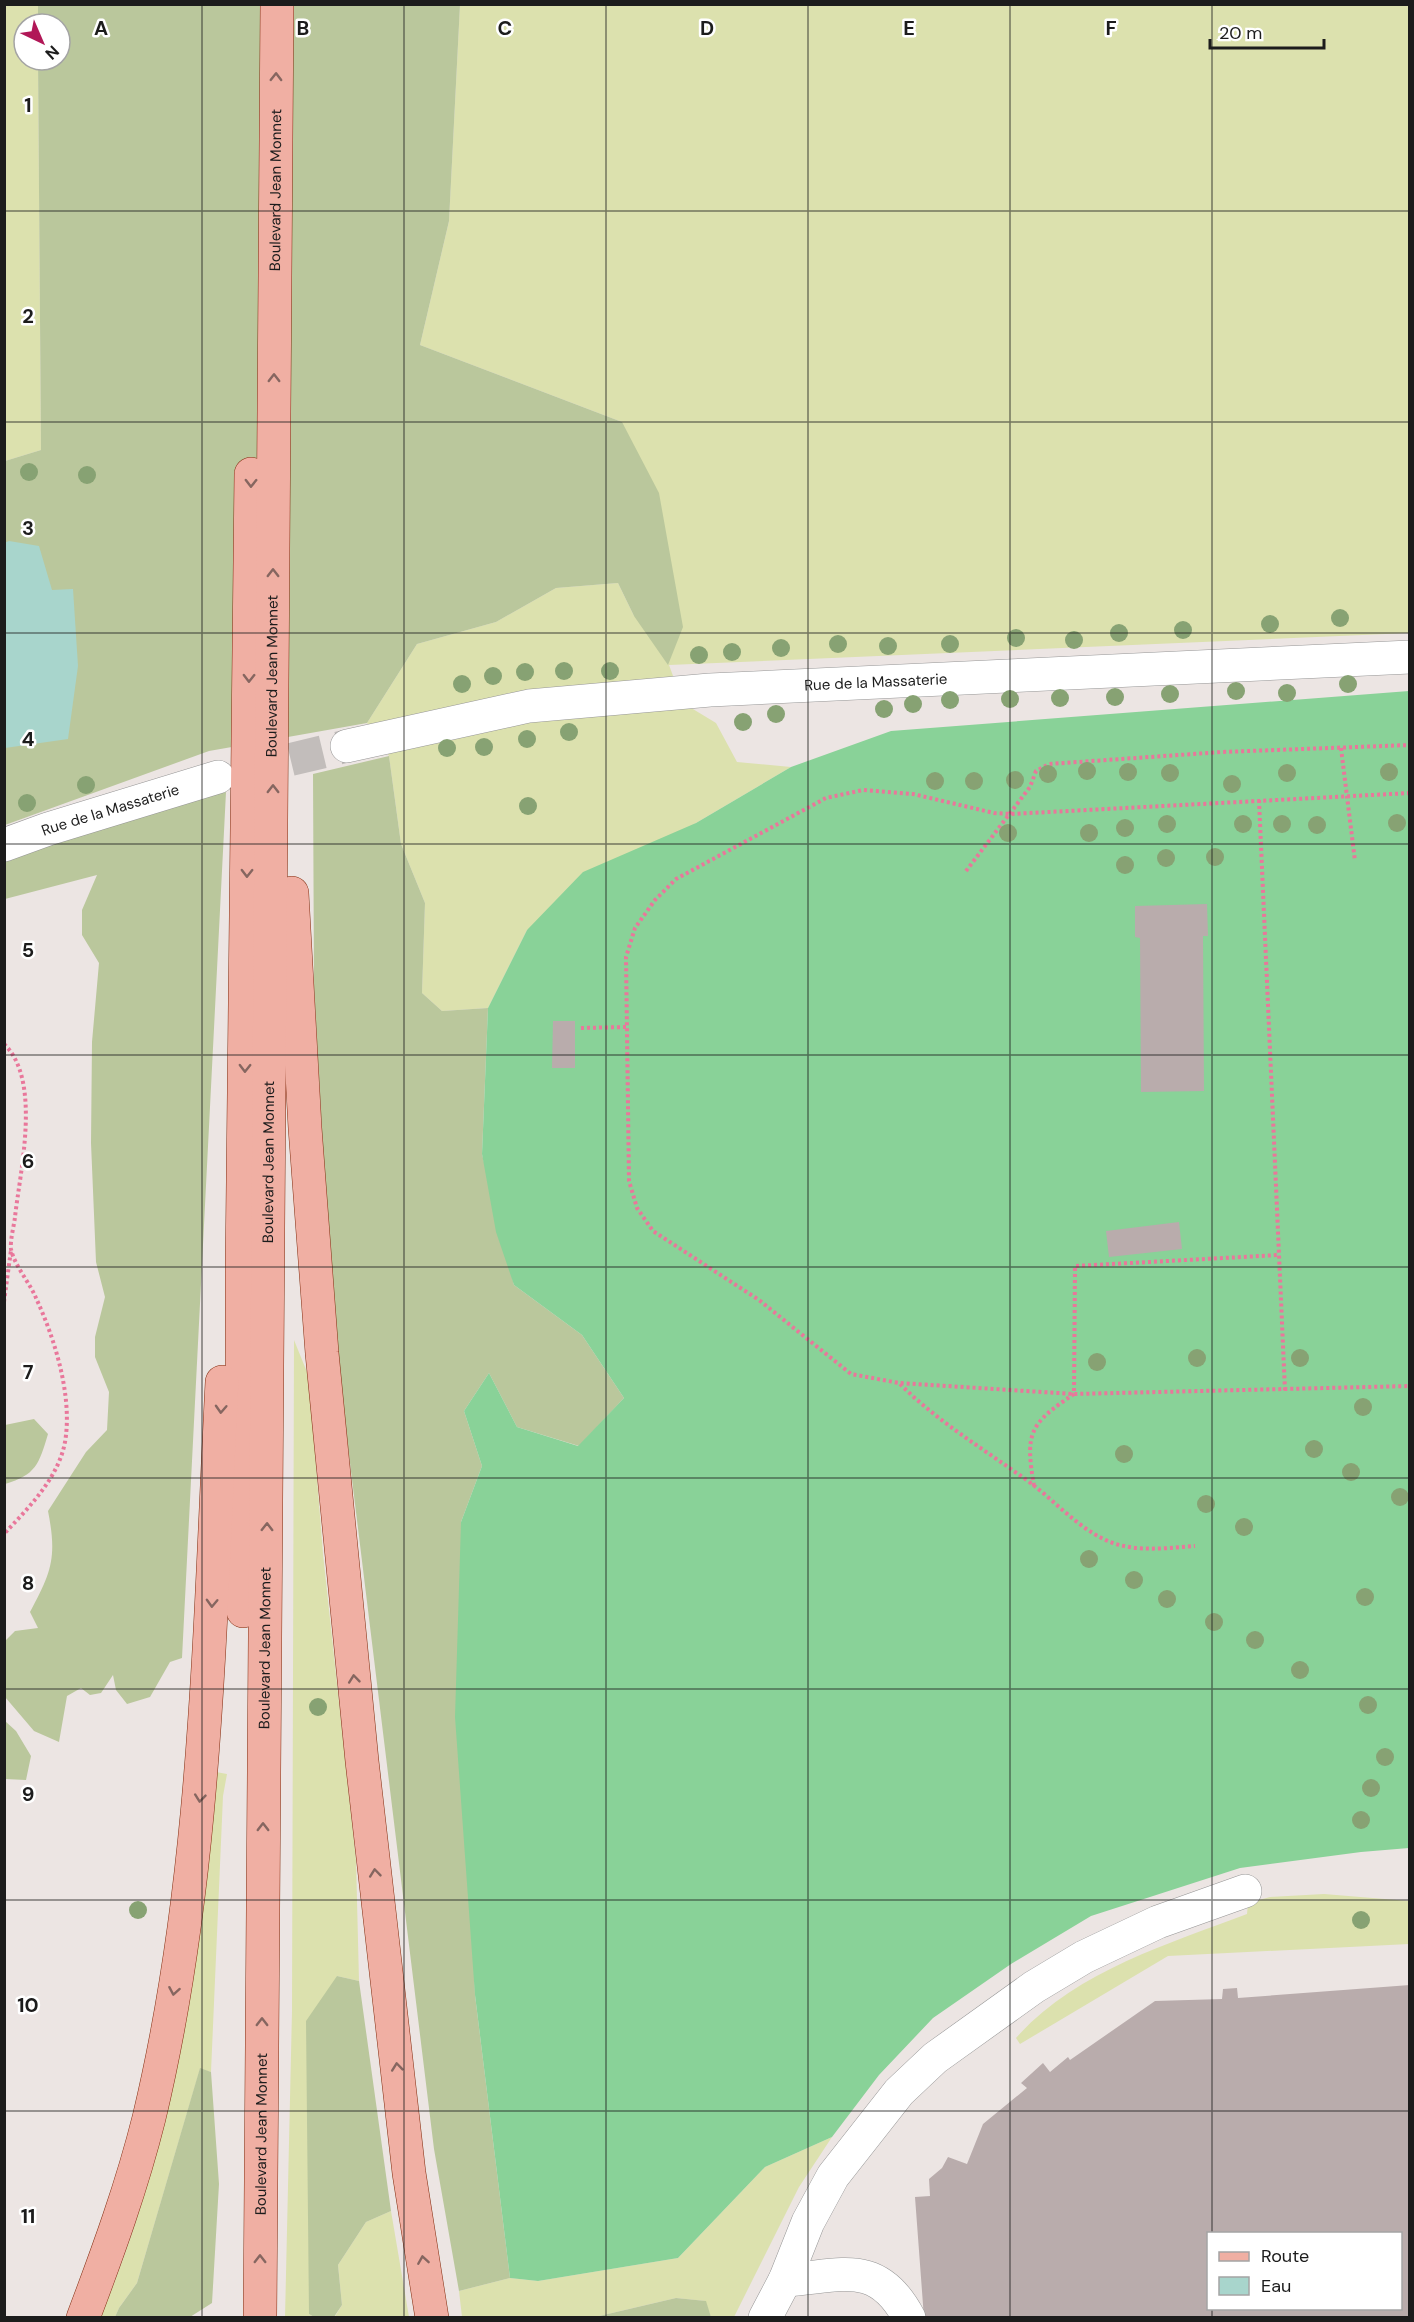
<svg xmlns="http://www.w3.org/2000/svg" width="1414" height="2322" viewBox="0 0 1414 2322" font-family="'DM Sans',sans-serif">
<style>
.grass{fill:#dce1ae}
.forest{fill:#bac79c}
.pitch{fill:#89d298}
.water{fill:#a8d5cc}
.building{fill:#b9acac;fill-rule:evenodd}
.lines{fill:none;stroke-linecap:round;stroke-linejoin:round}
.minor-tunnel{stroke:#c2bdbb;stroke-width:33;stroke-dasharray:33 16;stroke-linecap:butt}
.minor-casing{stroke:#969696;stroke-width:34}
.major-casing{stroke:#832e11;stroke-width:34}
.path{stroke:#e9779b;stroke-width:4;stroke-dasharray:3 3;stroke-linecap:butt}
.minor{stroke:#fff;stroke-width:33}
.major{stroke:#f0afa3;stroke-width:33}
.tree{fill:#87a273}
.oneway{stroke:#866660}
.grid{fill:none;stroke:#1c1c1c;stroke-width:1.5;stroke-opacity:0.55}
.labels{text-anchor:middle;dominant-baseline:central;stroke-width:5;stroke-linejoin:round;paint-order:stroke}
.street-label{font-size:15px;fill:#1c1c1c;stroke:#fff}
.grid-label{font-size:20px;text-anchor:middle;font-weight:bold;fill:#1c1c1c;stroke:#fff;stroke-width:5;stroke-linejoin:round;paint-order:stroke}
</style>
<rect width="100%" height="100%" fill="#ece5e3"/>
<!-- grass -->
<path class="grass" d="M5 5H38V24H24V60H38L41 450 5 461Z
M460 5H1409V633L669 665 683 703 716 723 737 762 791 767 696 823 527 930 488 1008 442 1011 422 993 425 903 401 844 389 756 367 723 417 644 496 622 556 588 618 583 634 616 622 422 420 345 449 221Z
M294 1340 309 1377 323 1554 356 1860 359 1981 337 1976 309 2189V2314L314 2317 285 2318 292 2011Z
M216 1772 227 1774 223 1796 211 2072 200 2069 137 2283 119 2308 115 2317 100 2318C175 2142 197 1960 216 1772Z
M1324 1894 1409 1901V1944L1168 1956 1020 2044 1016 2038C1074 1972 1168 1944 1247 1914L1248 1903 1270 1897Z
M832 2137 799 2187 734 2317H711L705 2301 676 2298 595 2317H462L459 2291 510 2278 538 2281 678 2258 765 2167Z
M391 2211 409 2317 334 2318 342 2305 338 2265 366 2222Z"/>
<!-- forest -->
<path class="forest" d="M38 5H460L449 221 420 345 622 422 659 493 683 627 668 665 634 616 618 583 556 588 496 622 417 644 367 723 209 751 5 825V461L41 450 38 60H60V24H38Z
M389 756 401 844 425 903 422 993 442 1011 488 1008 482 1154 514 1285 582 1335 624 1398 579 1446 517 1427 489 1373 464 1411 482 1466 461 1522 475 1995 510 2278 459 2291 434 2149 332 1316 314 986 313 774Z
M226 792 182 1658 170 1662 150 1697 127 1704 116 1690 113 1675 101 1693 90 1695 81 1688 67 1696 59 1742 34 1731 5 1697 4 1642 15 1631 38 1628 30 1612C52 1571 57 1557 48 1511L86 1452 107 1430 109 1392 95 1357V1337L105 1297 96 1262 91 1143 92 1042 99 963 82 935V910L97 875 5 899 4 856 105 820Z
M34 1419 48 1434C39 1464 36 1475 5 1484V1425Z
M5 1721 16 1731 31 1756 26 1780 5 1779Z
M337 1976 359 1981 391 2211 366 2222 338 2265 342 2305 334 2317H314L309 2314 306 2021Z
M200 2068 211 2072 219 2184 212 2303 190 2317H115L119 2308 137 2283Z
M676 2298 706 2301 711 2317H595Z"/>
<!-- pitch -->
<path class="pitch" d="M1409 691V1848L1361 1852 1240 1868 1091 1916 1011 1964 933 2018 879 2075 832 2137 765 2167 678 2258 538 2281 510 2278 475 1995 455 1717 461 1522 482 1466 464 1411 489 1373 517 1427 578 1446 624 1398 582 1335 514 1285 496 1232 482 1154 488 1008 527 930 583 872 696 823 791 767 891 731Z"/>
<!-- water -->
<path class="water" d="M9 541 39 546 52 590 73 589 78 666 68 739 5 748 4 543Z"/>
<!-- building -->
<path class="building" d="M1207 904 1208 936H1203L1204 1091 1141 1092 1140 938 1135 937V906Z
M553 1021H575V1068H552Z
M1179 1222 1182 1249 1109 1257 1106 1231Z
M1410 1985V2318H924L915 2197 930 2196 929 2179 942 2168 948 2157 967 2164 983 2124 1027 2088 1021 2083 1043 2063 1050 2072 1068 2057 1070 2060 1155 2001 1222 1999 1223 1989 1237 1988 1238 1998ZM1208 2234H1400V2308H1208Z"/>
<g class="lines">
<!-- minor-tunnel -->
<path class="minor-tunnel" d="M243 771 347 746"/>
<!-- minor casing -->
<g class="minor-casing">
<g id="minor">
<path id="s1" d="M347 746 529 706 710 690 1410 657"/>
<path id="s2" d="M4 845 48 829 218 777"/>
<path d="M785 2280C839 2277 877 2257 909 2318"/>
<path d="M765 2318 785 2280 808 2222 833 2176 899 2092 935 2058 1034 1987 1084 1957 1158 1922 1245 1891"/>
</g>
</g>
<!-- major casing -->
<g class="major-casing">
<g id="major">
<path d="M292 893 305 1128 322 1353 362 1761 409 2173 432 2318"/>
<path d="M243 1611 242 1270 251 474"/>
<path d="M83 2318C108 2252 132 2186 149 2118 207 1876 209 1629 222 1382"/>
<path id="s3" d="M260 2318 277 4"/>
</g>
</g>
<!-- path -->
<path class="path" d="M1341 748 1355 861
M1410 793 1011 814 994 813 913 794 863 790 826 798 676 879 655 900 635 928 626 957 629 1181 637 1208 653 1231 759 1300 851 1374 899 1383 1074 1394 1410 1386
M1259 800 1285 1391
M966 871 1030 787 1036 771 1049 764 1222 752 1410 745
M581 1028 628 1027
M4 1044C42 1080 20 1171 15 1217 14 1226 10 1240 11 1249 14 1265 30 1283 36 1298 54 1337 71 1391 66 1435 62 1475 30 1506 4 1534
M4 1302 11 1250
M900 1384C939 1423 987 1451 1032 1484 1057 1503 1082 1532 1113 1543 1139 1552 1169 1548 1195 1546
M1034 1486C1025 1433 1029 1424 1074 1394L1075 1266 1279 1255"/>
<!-- minor -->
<use href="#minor" class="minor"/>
<!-- major -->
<use href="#major" class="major"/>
</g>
<!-- trees -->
<g class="tree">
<circle cx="29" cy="472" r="9"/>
<circle cx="87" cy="475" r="9"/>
<circle cx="1340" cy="618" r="9"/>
<circle cx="1270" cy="624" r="9"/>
<circle cx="1183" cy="630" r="9"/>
<circle cx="1119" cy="633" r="9"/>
<circle cx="1016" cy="638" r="9"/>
<circle cx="1074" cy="640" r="9"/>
<circle cx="838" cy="644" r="9"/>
<circle cx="950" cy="644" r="9"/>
<circle cx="888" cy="646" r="9"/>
<circle cx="781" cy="648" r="9"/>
<circle cx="732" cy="652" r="9"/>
<circle cx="699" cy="655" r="9"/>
<circle cx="564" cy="671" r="9"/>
<circle cx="610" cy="671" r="9"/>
<circle cx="525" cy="672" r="9"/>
<circle cx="493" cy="676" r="9"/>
<circle cx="462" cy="684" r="9"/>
<circle cx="1348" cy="684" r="9"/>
<circle cx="1236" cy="691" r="9"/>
<circle cx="1287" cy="693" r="9"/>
<circle cx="1170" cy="694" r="9"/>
<circle cx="1115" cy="697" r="9"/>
<circle cx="1060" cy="698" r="9"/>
<circle cx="1010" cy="699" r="9"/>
<circle cx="950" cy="700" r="9"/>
<circle cx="913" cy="704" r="9"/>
<circle cx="884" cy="709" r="9"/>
<circle cx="776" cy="714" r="9"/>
<circle cx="743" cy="722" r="9"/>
<circle cx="569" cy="732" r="9"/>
<circle cx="527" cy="739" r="9"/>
<circle cx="484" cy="747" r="9"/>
<circle cx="447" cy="748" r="9"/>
<circle cx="1087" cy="771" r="9"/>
<circle cx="1128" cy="772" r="9"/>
<circle cx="1389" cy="772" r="9"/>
<circle cx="1170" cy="773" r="9"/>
<circle cx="1287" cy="773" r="9"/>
<circle cx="1048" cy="774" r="9"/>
<circle cx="1015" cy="780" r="9"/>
<circle cx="935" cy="781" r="9"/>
<circle cx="974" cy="781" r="9"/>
<circle cx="1232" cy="784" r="9"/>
<circle cx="86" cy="785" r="9"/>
<circle cx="27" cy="803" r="9"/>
<circle cx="528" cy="806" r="9"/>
<circle cx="1397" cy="823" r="9"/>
<circle cx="1167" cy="824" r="9"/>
<circle cx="1243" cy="824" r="9"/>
<circle cx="1282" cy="824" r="9"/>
<circle cx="1317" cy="825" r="9"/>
<circle cx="1125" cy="828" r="9"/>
<circle cx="1008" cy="833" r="9"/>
<circle cx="1089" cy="833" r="9"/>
<circle cx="1215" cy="857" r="9"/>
<circle cx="1166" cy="858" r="9"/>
<circle cx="1125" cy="865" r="9"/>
<circle cx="1197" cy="1358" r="9"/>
<circle cx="1300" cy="1358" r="9"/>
<circle cx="1097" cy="1362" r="9"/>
<circle cx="1363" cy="1407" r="9"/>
<circle cx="1314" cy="1449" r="9"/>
<circle cx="1124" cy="1454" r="9"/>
<circle cx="1351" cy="1472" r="9"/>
<circle cx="1400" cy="1497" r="9"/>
<circle cx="1206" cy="1504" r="9"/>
<circle cx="1244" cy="1527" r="9"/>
<circle cx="1089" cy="1559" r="9"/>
<circle cx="1134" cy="1580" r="9"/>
<circle cx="1365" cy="1597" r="9"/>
<circle cx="1167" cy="1599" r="9"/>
<circle cx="1214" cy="1622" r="9"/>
<circle cx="1255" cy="1640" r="9"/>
<circle cx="1300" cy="1670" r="9"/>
<circle cx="1368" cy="1705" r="9"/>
<circle cx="318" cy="1707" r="9"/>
<circle cx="1385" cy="1757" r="9"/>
<circle cx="1371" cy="1788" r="9"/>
<circle cx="1361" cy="1820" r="9"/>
<circle cx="138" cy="1910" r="9"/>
<circle cx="1361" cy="1920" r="9"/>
</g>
<!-- one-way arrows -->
<defs><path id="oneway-chevron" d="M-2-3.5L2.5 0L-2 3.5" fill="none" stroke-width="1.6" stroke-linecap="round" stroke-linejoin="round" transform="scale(1.5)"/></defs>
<g class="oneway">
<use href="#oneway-chevron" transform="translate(276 77) rotate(-89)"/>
<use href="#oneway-chevron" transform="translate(274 378) rotate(-90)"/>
<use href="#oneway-chevron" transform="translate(251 483) rotate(91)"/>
<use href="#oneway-chevron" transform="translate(273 573) rotate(-90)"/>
<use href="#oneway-chevron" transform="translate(249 678) rotate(91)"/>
<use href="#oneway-chevron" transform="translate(273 789) rotate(-90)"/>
<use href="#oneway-chevron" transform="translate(247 873) rotate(91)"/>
<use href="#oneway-chevron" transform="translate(245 1068) rotate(91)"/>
<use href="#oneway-chevron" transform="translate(221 1409) rotate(93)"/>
<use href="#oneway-chevron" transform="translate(267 1527) rotate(-89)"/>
<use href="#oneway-chevron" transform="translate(212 1603) rotate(92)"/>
<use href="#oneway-chevron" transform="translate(354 1679) rotate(-96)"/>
<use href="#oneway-chevron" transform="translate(200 1798) rotate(96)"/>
<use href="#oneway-chevron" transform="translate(263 1827) rotate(-90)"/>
<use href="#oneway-chevron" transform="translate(375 1873) rotate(-96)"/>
<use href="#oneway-chevron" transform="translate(174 1991) rotate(100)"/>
<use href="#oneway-chevron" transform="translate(262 2022) rotate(-90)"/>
<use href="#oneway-chevron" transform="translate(397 2067) rotate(-96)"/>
<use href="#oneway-chevron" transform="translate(260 2259) rotate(-90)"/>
<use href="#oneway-chevron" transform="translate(423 2260) rotate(-99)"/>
</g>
<!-- grid -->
<path class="grid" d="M202 4V2318M404 4V2318M606 4V2318M808 4V2318M1010 4V2318M1212 4V2234M4 211H1410M4 422H1410M4 633H1410M4 844H1410M4 1055H1410M4 1267H1410M4 1478H1410M4 1689H1410M4 1900H1410M4 2111H1410M1212 2308V2318"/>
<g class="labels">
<!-- street labels -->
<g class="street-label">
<text stroke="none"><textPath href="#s3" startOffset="2128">Boulevard Jean Monnet</textPath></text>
<text stroke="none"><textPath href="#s3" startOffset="1642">Boulevard Jean Monnet</textPath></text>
<text stroke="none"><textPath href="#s1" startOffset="534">Rue de la Massaterie</textPath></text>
<text stroke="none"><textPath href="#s2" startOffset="112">Rue de la Massaterie</textPath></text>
<text stroke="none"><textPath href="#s3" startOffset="1156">Boulevard Jean Monnet</textPath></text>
<text stroke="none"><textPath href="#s3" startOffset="670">Boulevard Jean Monnet</textPath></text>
<text stroke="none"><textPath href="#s3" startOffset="184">Boulevard Jean Monnet</textPath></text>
</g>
</g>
<g class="grid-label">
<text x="101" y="35">A</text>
<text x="303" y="35">B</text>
<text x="505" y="35">C</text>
<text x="707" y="35">D</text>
<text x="909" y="35">E</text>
<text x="1111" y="35">F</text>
<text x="28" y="112">1</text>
<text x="28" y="323">2</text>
<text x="28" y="535">3</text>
<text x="28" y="746">4</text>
<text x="28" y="957">5</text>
<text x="28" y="1168">6</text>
<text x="28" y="1379">7</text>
<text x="28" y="1590">8</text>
<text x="28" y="1801">9</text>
<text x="28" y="2012">10</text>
<text x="28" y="2223">11</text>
</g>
<!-- border -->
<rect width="1414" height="2322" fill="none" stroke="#1c1c1c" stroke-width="12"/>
<!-- legend -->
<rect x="1207" y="2232" width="195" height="78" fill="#ffffff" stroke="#a4a4a4" stroke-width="1.5"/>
<rect x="1219" y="2252" width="30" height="9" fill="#f0afa3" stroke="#a4a4a4" stroke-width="1.5"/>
<text x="1261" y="2262" font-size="18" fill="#1c1c1c">Route</text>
<rect x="1219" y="2277" width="30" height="18" fill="#a8d5cc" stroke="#a4a4a4" stroke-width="1.5"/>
<text x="1261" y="2292" font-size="18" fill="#1c1c1c">Eau</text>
<!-- north arrow -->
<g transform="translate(42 42) rotate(136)"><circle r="28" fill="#ffffff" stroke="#a4a4a4" stroke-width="1.5"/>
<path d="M0-4.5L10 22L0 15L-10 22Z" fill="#b11757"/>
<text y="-9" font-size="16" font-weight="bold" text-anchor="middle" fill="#1c1c1c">N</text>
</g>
<!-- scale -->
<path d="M1210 39v9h114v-9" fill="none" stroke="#1c1c1c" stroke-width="3"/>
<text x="1219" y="39" font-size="18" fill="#1c1c1c" stroke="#ffffff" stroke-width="4.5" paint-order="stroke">20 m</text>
</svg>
